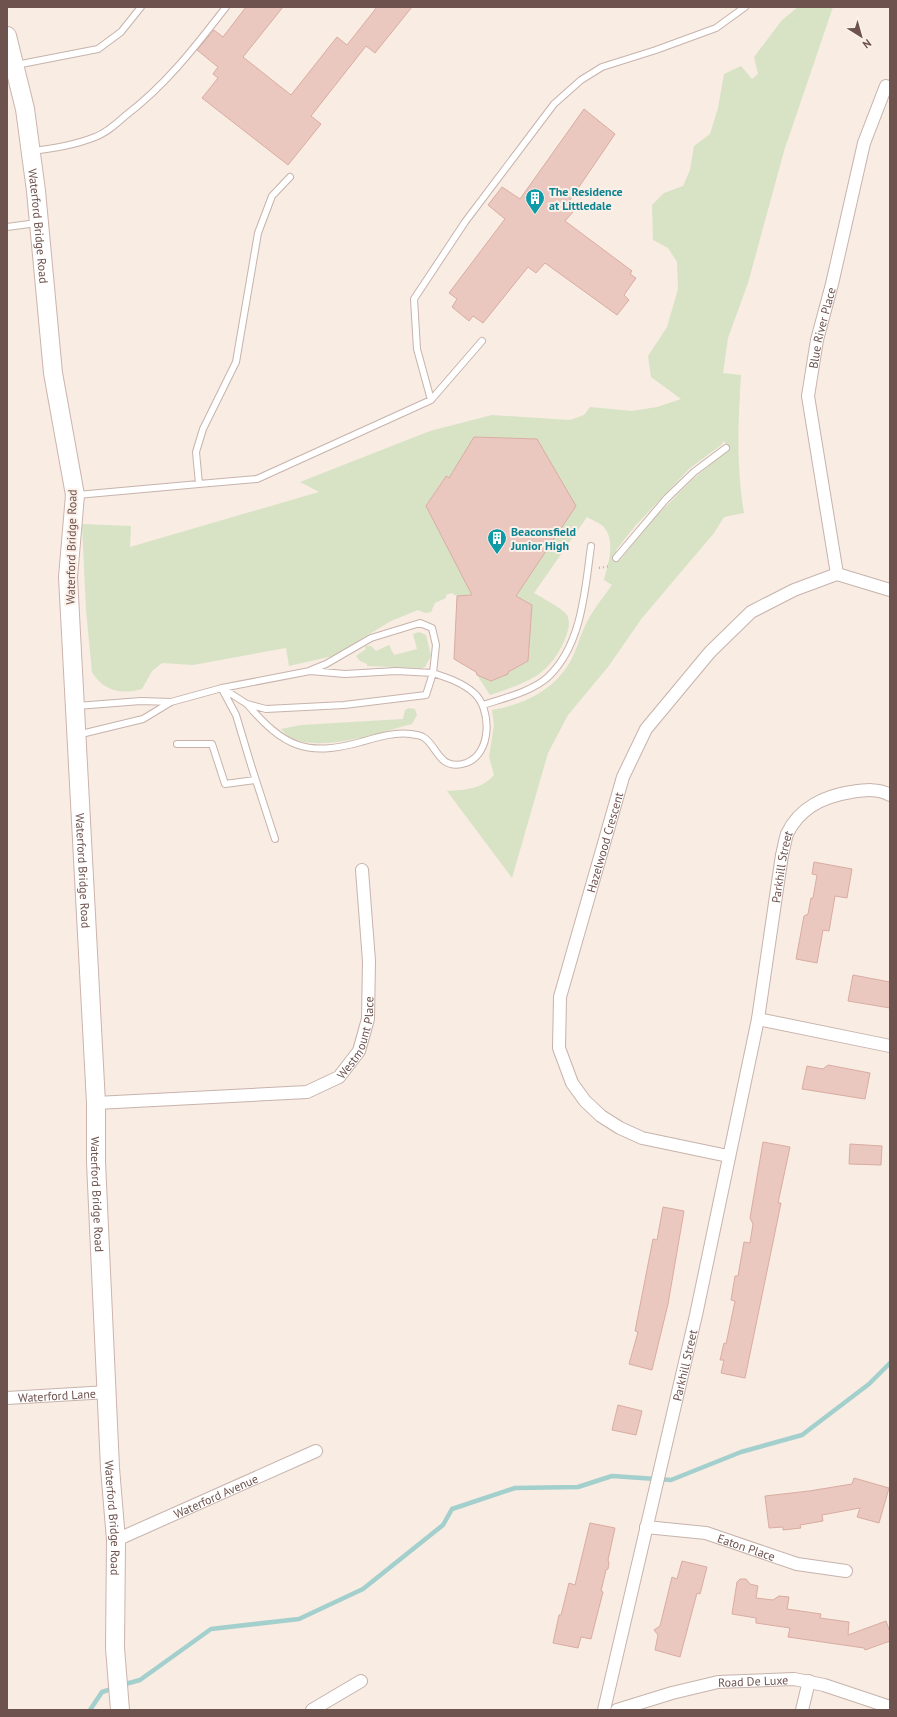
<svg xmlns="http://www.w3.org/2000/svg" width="897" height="1717" viewBox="0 0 897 1717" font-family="'PT Sans',sans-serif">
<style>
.green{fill:#d7e3c4;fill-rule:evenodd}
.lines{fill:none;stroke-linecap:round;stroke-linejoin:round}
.stream{stroke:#a3cfcd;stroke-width:4.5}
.building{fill:#eac7bf;stroke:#daaca2}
.service-casing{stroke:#c7b3ac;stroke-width:8}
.minor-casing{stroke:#c7b3ac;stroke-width:14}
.secondary-casing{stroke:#ccb4ad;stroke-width:20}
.path{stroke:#ceaba3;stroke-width:2.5;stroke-dasharray:1 3;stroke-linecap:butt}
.service{stroke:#fff;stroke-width:6}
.minor{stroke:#fff;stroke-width:12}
.secondary{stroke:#fff;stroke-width:18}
.labels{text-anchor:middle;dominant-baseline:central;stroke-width:4;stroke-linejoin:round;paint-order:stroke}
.culture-label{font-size:12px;font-weight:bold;fill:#0d838f;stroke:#fcf1e9;text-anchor:start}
.street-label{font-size:12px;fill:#6d524d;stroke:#fcf1e9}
</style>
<rect width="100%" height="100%" fill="#f8ece3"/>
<!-- green -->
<path class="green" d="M798 7H833L784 151 748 283 728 338 723 373 741 375C738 423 736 465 744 513L724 517 714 533 642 618 608 667 568 715 548 753 512 878 447 791C466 790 482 789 494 775L489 757 494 725 492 710C523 705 554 690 570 662 576 652 579 639 584 628 591 612 602 599 612 585L604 580C608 564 616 542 604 527 600 523 592 520 587 517L534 593C541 597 563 609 567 615 571 623 568 631 565 639 549 677 527 682 490 695L477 675 491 681 508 674V672L528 661 532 605 516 596 537 439 474 437 449 478 445 476 426 506 472 595 457 596 451 593 446 595V598L435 603 431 612 425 613 418 610 391 621 333 656 289 666 286 648 193 665 162 663 152 671 142 689C122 695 103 691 92 672L86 610 82 524 131 526 130 547 319 492 300 482 430 431 492 415 570 420 584 415 590 407 632 411 657 407 681 399 651 377 648 356 667 327 678 289 677 262 668 248 653 240 652 205 664 193 683 186 690 170 694 146 710 134 718 108 724 74 741 66 752 79 758 74 754 57 782 20ZM724 441 729 449 692 480 655 517 620 560 616 550 635 526 690 468 720 446Z
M419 632 426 635 431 656 425 667 421 668 367 666V664L360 661 356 656 366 649 365 646H371L376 651 389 645 394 655 417 649 413 634Z
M409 708 415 709 417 715 412 724C380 732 304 760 281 729L301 725 403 719 405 710Z"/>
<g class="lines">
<!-- stream -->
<path class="stream" d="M122 1685 140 1680 211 1629 299 1619 363 1589 443 1525 452 1509 515 1488 578 1487 612 1476 671 1480 741 1452 802 1435 869 1384 890 1363
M90 1710 102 1692 115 1688"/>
</g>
<!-- building -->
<path class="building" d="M246 7H283L243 57 291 95 337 37 347 45 377 7H412L375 53 366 46 311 116 321 124 288 165 202 98 218 78 213 74 218 67 197 50 214 30 223 37Z
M584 109 615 134 566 206 573 212 565 221 632 271 630 274 636 278 624 295 629 300 617 315 545 263 536 273 528 267 483 323 473 316 469 321 452 307 457 299 449 293 505 219 488 205 502 187 520 199Z
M474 437 537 439 576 506 516 596 532 605 528 661 508 672V674L491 681 477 675 476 672 454 659 457 596 472 595 426 506 446 476 449 478Z
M814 862 852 869 847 898 835 896 829 931 823 930 817 963 796 959 804 916 808 914 811 898H813L817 875 812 874Z
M853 975 890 982V1008L848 1001Z
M828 1065 870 1073 865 1099 802 1089 807 1066 823 1069Z
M763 1142 790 1147 778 1203H781L773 1242 745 1378 721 1373 724 1360H720L724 1343 726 1344 735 1301 731 1300 735 1276H738L744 1242 750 1243 753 1224 750 1218Z
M850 1144 882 1146 881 1165 849 1164Z
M663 1207 684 1211 668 1304 652 1370 629 1364 638 1332 635 1331 653 1239 657 1240Z
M618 1405 642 1411 636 1435 612 1430Z
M854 1478 889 1488 879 1523 857 1517 860 1508 822 1515 823 1521 800 1525 801 1528 783 1530V1527L769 1528 765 1496 809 1491 852 1484Z
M590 1523 615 1528 608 1560 609 1563 608 1569 606 1570 601 1591 603 1592 591 1639 581 1637 578 1648 553 1643 559 1615H561L569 1583 575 1585Z
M682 1561 707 1567 700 1594 697 1593 680 1657 655 1650 658 1635 654 1630 660 1626 672 1577 677 1579Z
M740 1579H746L750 1584 758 1586 756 1598 773 1600 779 1596 789 1597 787 1609 821 1614 820 1618 849 1622 848 1635 886 1621 890 1632V1641L865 1650 864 1648 788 1637 790 1628 756 1623V1618L732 1614 737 1582Z"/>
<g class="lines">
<!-- service casing -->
<g class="service-casing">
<path id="service" d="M16 65 98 49 121 32 141 7
M33 151C55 148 75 145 95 137 106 133 116 124 125 116 166 85 195 47 226 7
M7 227 37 223
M431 400 417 349 414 299 465 222 554 104 581 80 602 67 656 50 716 28 745 7
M199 484 257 479 431 400 482 341
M77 495 199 484 196 452 203 429 236 362 258 233 272 196 290 177
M616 558 666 499 694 472 726 448
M222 689 236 715 251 765 275 839
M247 704C284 747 306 757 361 742 378 737 394 732 411 734 415 735 420 735 423 737 437 744 438 772 466 763 492 754 492 709 474 693 463 683 448 678 433 673L436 645 432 628 420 623 371 638 326 664 311 670
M483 705C504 698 531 692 548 677 582 645 585 590 591 546
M77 706 141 701 171 702
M77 735 143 719 171 702 222 688 310 671 345 674 396 671 433 673 426 695 344 705 266 709 247 704 222 688
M177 744H212L225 784 255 780"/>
</g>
<!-- minor casing -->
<g class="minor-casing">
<g id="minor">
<path id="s1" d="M837 574 808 396 817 340 832 284 864 143 886 86"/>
<path d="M758 1019 890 1046"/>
<path id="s2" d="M96 1103 307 1092 339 1077 359 1051 368 1019 369 961 362 870"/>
<path id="s3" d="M728 1156 642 1138 620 1128 601 1116 585 1101 572 1083 559 1048 560 997 623 777 646 729 710 652 751 612 794 590 837 574 890 590"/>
<path id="s4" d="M7 1398 108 1392"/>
<path id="s5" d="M646 1527 706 1533 797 1564 846 1571"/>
<path id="s6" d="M116 1540 316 1451"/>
<path d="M312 1710 361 1681"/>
<path id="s7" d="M604 1710 696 1315 758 1019 782 855C784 848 785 840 787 834 799 808 825 796 851 792 865 790 878 788 890 795"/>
<path id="s8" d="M617 1710 672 1693 718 1682 794 1679 824 1685 890 1707"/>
<path d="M802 1710 809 1681"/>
</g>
</g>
<!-- secondary casing -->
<g class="secondary-casing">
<g id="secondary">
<path id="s9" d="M7 36 25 109 36 191 53 373 75 495 68 577 96 1103V1162L110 1468 116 1540 115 1648 120 1710"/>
</g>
</g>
<!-- path -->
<path class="path" d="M599 568 610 566"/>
<!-- service -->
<use href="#service" class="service"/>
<!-- minor -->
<use href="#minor" class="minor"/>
<!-- secondary -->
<use href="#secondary" class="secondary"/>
</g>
<!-- icons -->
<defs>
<g id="building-pin" transform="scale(1)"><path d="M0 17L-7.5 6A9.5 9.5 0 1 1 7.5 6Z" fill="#0f9aa8" stroke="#fcf1e9"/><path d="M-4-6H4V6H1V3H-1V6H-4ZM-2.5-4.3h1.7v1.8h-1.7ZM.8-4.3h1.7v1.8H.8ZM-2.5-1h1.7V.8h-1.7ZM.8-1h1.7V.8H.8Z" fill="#fff"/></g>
</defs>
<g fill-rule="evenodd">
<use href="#building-pin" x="535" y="198"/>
<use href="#building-pin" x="497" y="538"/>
</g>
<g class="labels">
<!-- culture labels -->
<g class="culture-label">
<text x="549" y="191">The Residence<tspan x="549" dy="14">at Littledale</tspan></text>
<text x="511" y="531">Beaconsfield<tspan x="511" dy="14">Junior High</tspan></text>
</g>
<!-- street labels -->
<g class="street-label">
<text stroke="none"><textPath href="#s9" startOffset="193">Waterford Bridge Road</textPath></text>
<text stroke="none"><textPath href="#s1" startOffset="250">Blue River Place</textPath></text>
<text transform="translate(71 547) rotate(-89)">Waterford Bridge Road</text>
<text stroke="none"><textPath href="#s3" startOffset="428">Hazelwood Crescent</textPath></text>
<text stroke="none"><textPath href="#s7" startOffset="862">Parkhill Street</textPath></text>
<text stroke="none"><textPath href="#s9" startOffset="841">Waterford Bridge Road</textPath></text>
<text stroke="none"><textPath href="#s2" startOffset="291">Westmount Place</textPath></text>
<text stroke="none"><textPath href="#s9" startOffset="1165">Waterford Bridge Road</textPath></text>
<text stroke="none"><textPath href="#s7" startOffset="354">Parkhill Street</textPath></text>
<text stroke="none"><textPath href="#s4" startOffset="50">Waterford Lane</textPath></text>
<text stroke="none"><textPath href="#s6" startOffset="109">Waterford Avenue</textPath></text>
<text stroke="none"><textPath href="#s9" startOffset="1489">Waterford Bridge Road</textPath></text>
<text stroke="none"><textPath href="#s5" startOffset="103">Eaton Place</textPath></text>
<text stroke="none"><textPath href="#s8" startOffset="140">Road De Luxe</textPath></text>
</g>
</g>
<!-- border -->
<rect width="897" height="1717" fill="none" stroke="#6d524d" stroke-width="16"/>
<!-- north arrow -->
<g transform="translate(861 36) rotate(143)" stroke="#fcf1e9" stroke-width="3" paint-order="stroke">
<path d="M0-3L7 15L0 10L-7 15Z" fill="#6d524d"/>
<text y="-6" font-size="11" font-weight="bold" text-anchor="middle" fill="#6d524d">N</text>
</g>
</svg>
